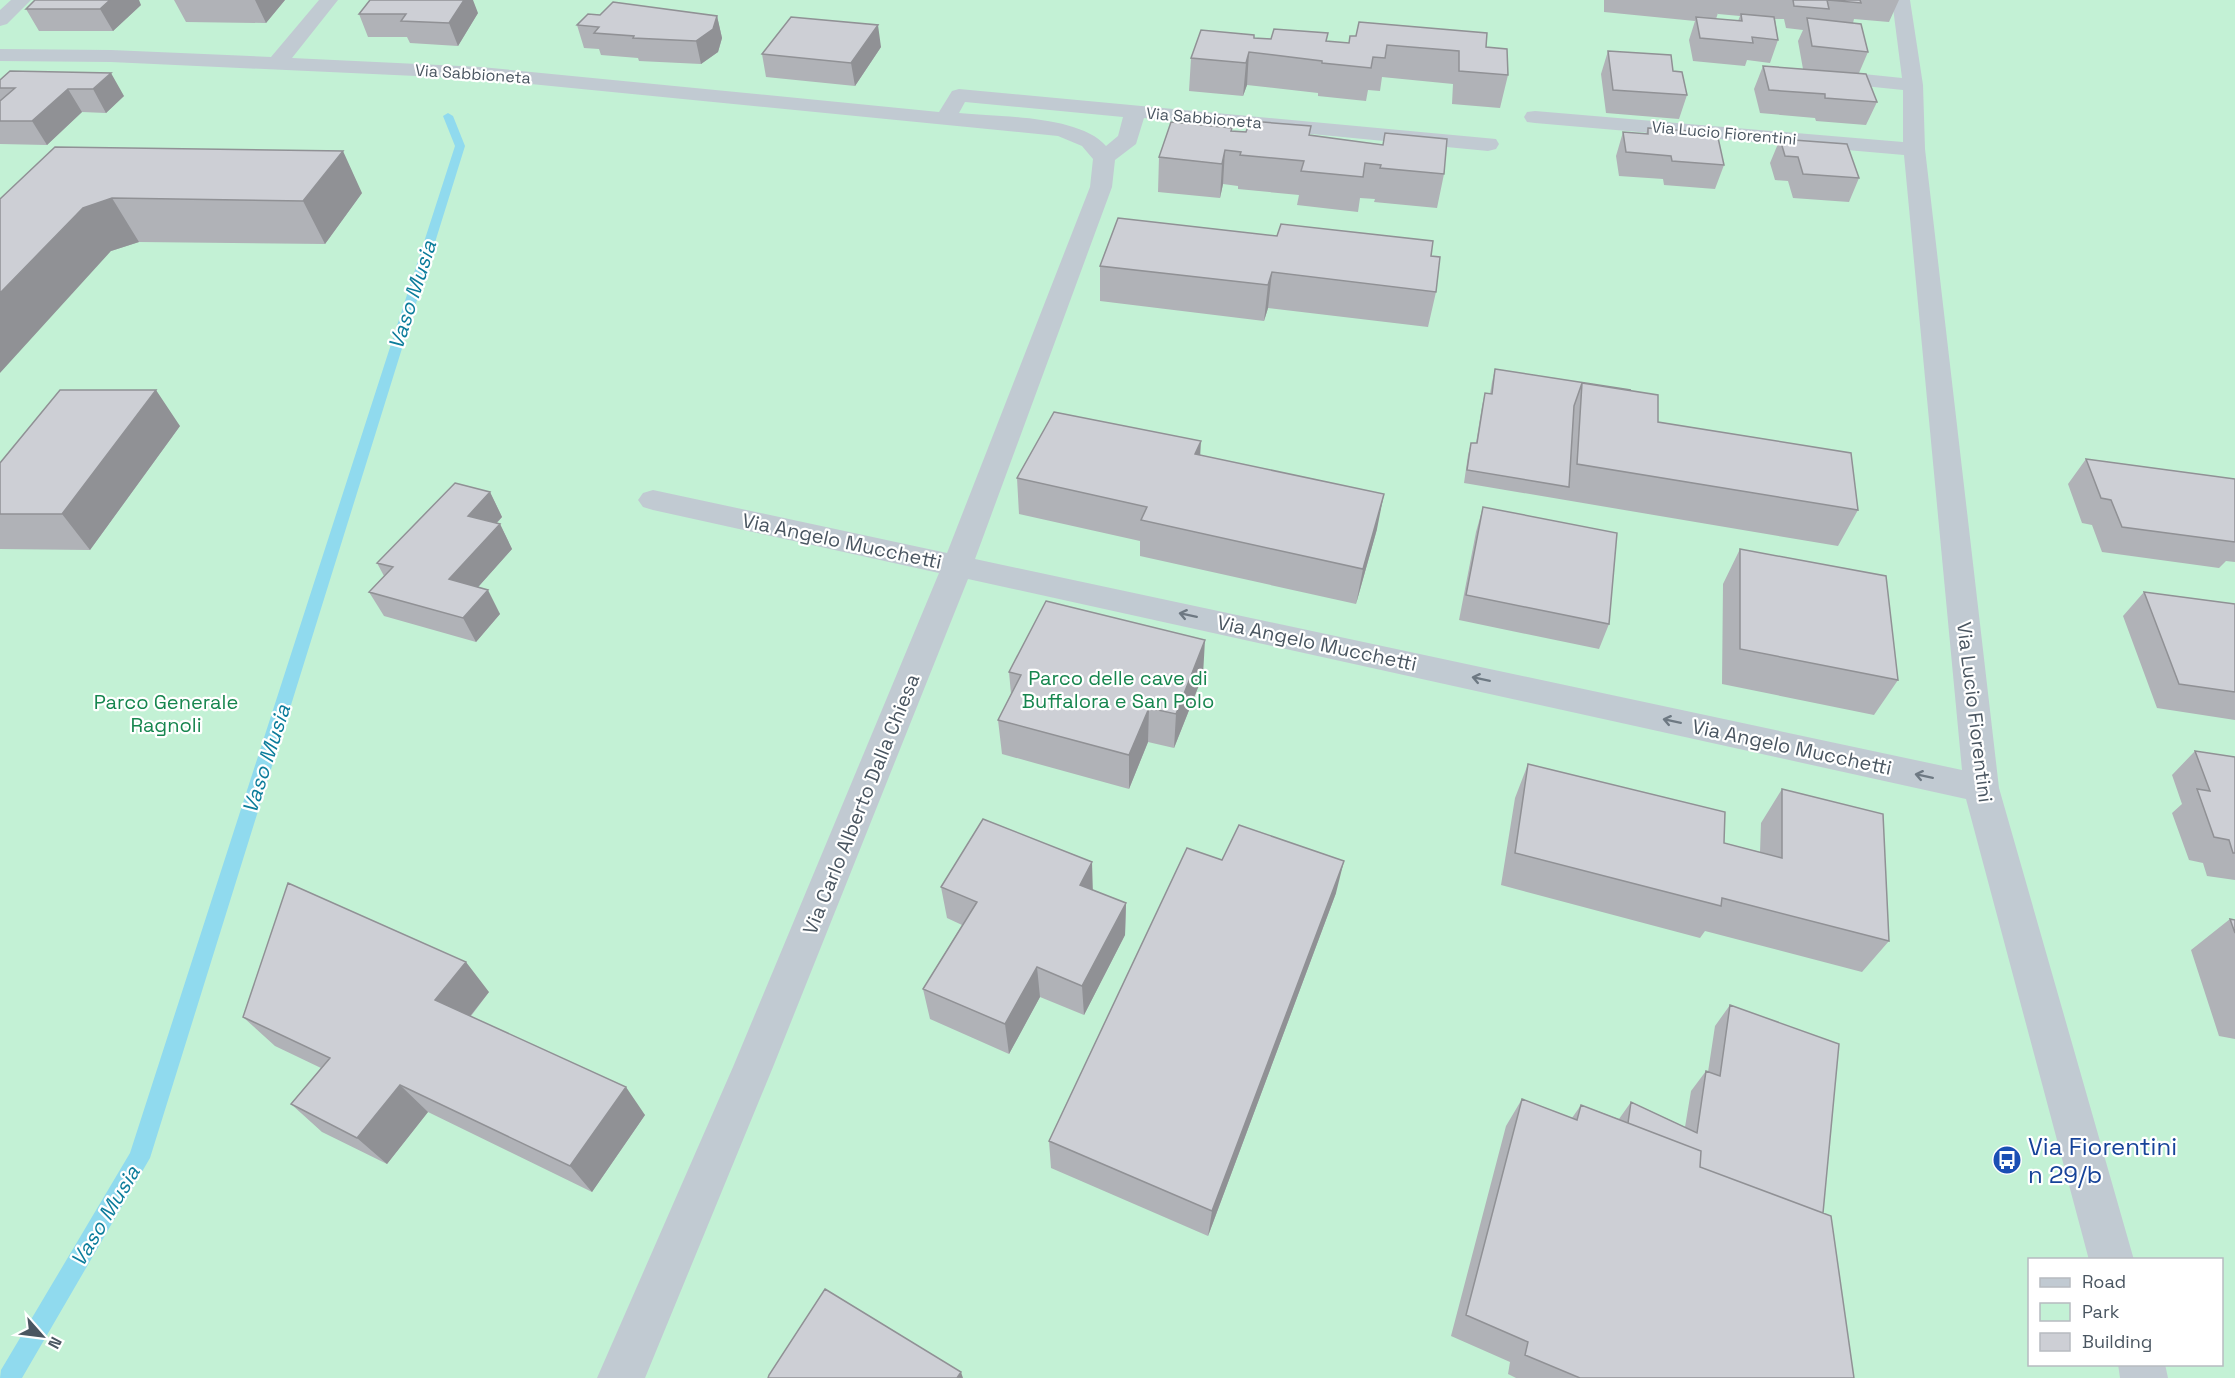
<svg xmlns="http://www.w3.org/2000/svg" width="2235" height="1378" viewBox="0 0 2235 1378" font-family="'Space Grotesk',sans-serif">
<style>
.green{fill:#c3f1d5;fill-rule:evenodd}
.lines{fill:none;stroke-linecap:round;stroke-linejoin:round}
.stream{fill:#90daee;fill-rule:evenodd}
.minor{fill:#c1cad2;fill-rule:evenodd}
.wall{fill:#b0b2b7;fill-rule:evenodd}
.shaded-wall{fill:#909195}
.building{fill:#cdcfd5;stroke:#909195;stroke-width:1.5}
.oneway{stroke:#6e7983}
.labels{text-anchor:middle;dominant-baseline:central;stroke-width:4.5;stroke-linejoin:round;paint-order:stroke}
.far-street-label{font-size:16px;fill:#4a5661;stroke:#fff}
.street-label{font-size:20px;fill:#4a5661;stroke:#fff}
.park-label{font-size:20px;fill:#17864f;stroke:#fff}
.water-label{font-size:21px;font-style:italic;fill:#0c7c9b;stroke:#fff}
.near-transit-label{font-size:24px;fill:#164399;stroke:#fff;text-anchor:start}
</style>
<rect width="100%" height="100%" fill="#f5f3f3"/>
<!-- green -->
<path class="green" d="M0 0H2235V1378H0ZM2030 1260H2222V1364H2030Z"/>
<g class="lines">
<!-- stream -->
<path class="stream" d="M448 113 453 116 465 146 150 1158 22 1378H0L1 1370 130 1153 455 146 443 116Z"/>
<!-- minor -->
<path class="minor" d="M11 0H31L7 24 0 26V10Z
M319 0H338L292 58 481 67 939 112 952 91 959 89 1496 139 1499 144 1496 149 1488 151 1144 118 1136 144 1115 160 1112 187 975 559 1962 770 1904 155 1535 123 1527 122 1524 117 1527 112 1535 111 1903 142V90L1825 82 1818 80 1815 76 1818 72 1825 70 1902 78 1892 0H1910L1923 85 1925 149 1999 788 2134 1260H2089L1966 799 968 579 773 1067 645 1378H597L733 1067 939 573 653 510 643 507 638 500 643 493 653 490 947 553 1090 187 1093 159 1082 146 1058 136 481 79 111 62 0 61V49L111 50 271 57ZM965 102 1123 117 1118 136 1106 146C1079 115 998 117 959 113Z
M2118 1364H2165L2168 1378H2120Z"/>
</g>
<!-- wall -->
<path class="wall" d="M174 0H285L266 23 186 22Z
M1604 0H1899L1889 22 1854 19 1853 23 1868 52 1859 73 1877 102 1866 125 1816 121 1815 118 1760 113 1754 89 1763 66 1803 69 1798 41 1803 30 1786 28 1784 19H1775L1778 40 1770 63 1747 60 1745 66 1693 61 1689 40 1695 21 1604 12ZM1718 13V14L1740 16 1738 21 1716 19Z
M141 5 113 31H39L26 9Z
M478 13 458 46 410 43 407 37H368L359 14Z
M600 15 717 16 722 38 718 52 701 64 639 61 638 58 601 55 599 49 584 48 577 25Z
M1254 38 1349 43 1486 47 1508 75 1500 108 1452 104 1453 84 1382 77 1380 91 1368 90 1366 101 1318 96V93L1247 85 1243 96 1189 91 1191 58Z
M881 47 855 86 766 77 762 54Z
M1608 51 1673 71 1687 95 1679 119 1606 113 1601 74Z
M10 71 124 96 106 113 82 112 47 145 0 144V80Z
M1648 128 1724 165 1715 189 1664 185 1663 179 1619 176 1616 156 1623 132 1646 134Z
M1232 131 1310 135 1383 145 1444 174 1437 208 1374 202 1375 199 1360 198 1358 212 1297 205 1299 195 1238 189V186L1223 184 1220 198 1158 192 1159 157Z
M1780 139 1859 178 1849 202 1793 198 1788 181 1775 180 1770 163Z
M362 193 325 244 139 242 111 251 0 199Z
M1431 256 1436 292 1428 327 1268 308 1264 321 1100 301V266Z
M1495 369 1658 395V422L1858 510 1838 546 1464 483 1468 455 1471 443H1476L1482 406 1485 393 1490 394 1492 382Z
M180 426 90 550 0 549V463Z
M1200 455 1377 529 1356 604 1140 556V541L1019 514 1017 478Z
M2086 459 2235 479V562L2226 561 2219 568 2102 552 2092 525 2082 523 2068 484Z
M490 492 502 517 497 523 500 524 512 549 478 587 500 614 476 642 384 616 369 592 384 576 377 563Z
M1483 507 1609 624 1599 649 1459 620 1476 532Z
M1740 549 1898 680 1874 715 1722 684 1723 584Z
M2144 592 2235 604V720L2157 708 2123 616Z
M1009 672 1203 675 1174 748 1148 742 1129 789 1002 754 998 720 1011 694Z
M2195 751 2235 757V880L2207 876 2203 863 2189 860 2172 813 2182 804 2172 775Z
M1528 764 1724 843 1760 852 1761 823 1782 789 1889 941 1862 972 1705 931 1700 938 1501 885 1515 798Z
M1222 860 1336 893 1208 1236 1051 1168 1049 1141Z
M941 887 1093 891 1126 903 1125 935 1084 1015 1040 997 1009 1054 930 1019 923 989 962 925 947 918Z
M2230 919 2235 920V1039L2219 1036 2191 950Z
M489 992 471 1016 645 1115 592 1192 428 1112 387 1164 322 1132 291 1104 321 1068 275 1046 243 1017Z
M1730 1005 1823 1213 1854 1378H1516L1508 1374 1510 1362 1451 1336 1506 1126 1522 1099 1572 1118 1581 1105 1619 1119 1631 1102 1685 1127 1691 1091 1706 1071 1708 1072 1715 1026Z"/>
<!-- shaded-wall -->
<path class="shaded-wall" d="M110 0H139L141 5 113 31 100 9Z
M255 0H285L266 23Z
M464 0H473L478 13 458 46 449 23Z
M717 16 722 38 718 52 701 64 696 41Z
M878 25 881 47 855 86 851 63Z
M1249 52 1247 85 1243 96 1246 63Z
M111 73 124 96 106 113 93 89Z
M68 89 82 112 47 145 32 121Z
M1225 150 1223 184 1220 198 1222 164Z
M343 151 362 193 325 244 303 201Z
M112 198 139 242 111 251 0 373V293L83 208Z
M1272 272 1268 308 1264 321 1268 285Z
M156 390 180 426 90 550 62 514Z
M1201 441 1199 477 1195 454Z
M490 492 502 517 480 540 468 516Z
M1384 494 1377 529 1356 604 1363 569Z
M500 524 512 549 463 604 449 579Z
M488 590 500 614 476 642 463 618Z
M1205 640 1203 675 1174 748 1176 714Z
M1149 708 1148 742 1129 789V755Z
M1344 861 1336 893 1208 1236 1212 1211Z
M1092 862 1093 895 1080 885Z
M1126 903 1125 935 1084 1015 1082 986Z
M466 962 489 992 460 1029 435 1000Z
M1037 967 1040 997 1009 1054 1005 1024Z
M400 1085 428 1112 387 1164 357 1138Z
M626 1087 645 1115 592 1192 570 1166Z
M961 1372 963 1378H957Z"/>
<!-- building -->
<path class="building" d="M35 0H110L100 9H26Z
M370 0H464L449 23 401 21 406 14H359Z
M1793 0H1827L1829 9 1794 6Z
M1828 0H1860L1861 3Z
M613 2 717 16 713 29 696 41 633 38 634 36 594 33 599 27 577 25 588 14 600 15Z
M1741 14 1774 17 1778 40 1752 37 1753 43 1700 38 1696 17 1742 21Z
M791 17 878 25 851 63 762 54Z
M1807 18 1861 24 1868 52 1812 46Z
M1359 22 1487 33 1486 47 1507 49 1508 75 1459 71V51L1387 45 1385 58 1373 57 1371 68 1322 63V61L1249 52 1246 63 1191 58 1201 30 1254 35V38L1271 39 1274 29 1328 33 1326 41 1349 43 1350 36H1356Z
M1608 51 1671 55 1673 71 1682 72 1687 95 1613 90Z
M1763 66 1866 74 1877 102 1825 98V94L1769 90Z
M10 71 111 73 93 89H68L32 121H0V101L15 88H0V80Z
M1250 121 1311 126 1309 135 1383 145 1385 133 1447 139 1444 174 1380 168 1381 165 1365 163 1363 177 1301 171 1304 161 1240 155 1241 152 1225 150 1222 164 1159 157 1171 122 1232 128 1231 131 1246 132Z
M1648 128 1717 133 1724 165 1672 161 1671 156 1626 152 1623 132 1648 134Z
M1780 139 1847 144 1859 178 1803 174 1798 157 1785 156Z
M55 147 343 151 303 201 112 198 83 208 0 293V199Z
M1118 218 1277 236 1281 224 1433 241 1431 256 1440 257 1436 292 1272 272 1268 285 1100 266Z
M1495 369 1631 390 1582 383 1574 406 1569 487 1467 470 1471 443H1477L1485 393 1492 394Z
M1582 383 1658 395V422L1851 453 1858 510 1577 464Z
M60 390H156L62 514H0V463Z
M1054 412 1201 441 1195 454 1384 494 1363 569 1141 520 1147 507 1017 478Z
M2086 459 2235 479V542L2122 527 2111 500 2101 498Z
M455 483 490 492 468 516 500 524 449 579 488 590 463 618 369 592 393 567 377 563Z
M1483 507 1617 533 1609 624 1466 595Z
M1740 549 1886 576 1898 680 1740 649Z
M2144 592 2235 604V692L2179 684Z
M1046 601 1205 640 1176 714 1149 708 1129 755 998 720 1021 675 1009 672Z
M2195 751 2235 757V853H2233L2229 840 2214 837 2197 789 2210 791Z
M1528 764 1725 812 1724 843 1782 858V789L1883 814 1889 941 1722 898 1721 906 1515 853Z
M983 819 1092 862 1080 885 1126 903 1082 986 1037 967 1005 1024 923 989 977 902 941 887Z
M1239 825 1344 861 1212 1211 1049 1141 1187 848 1222 860Z
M288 883 466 962 435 1000 626 1087 570 1166 400 1085 357 1138 291 1104 330 1058 243 1017Z
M2230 919 2235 920V933Z
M1730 1005 1839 1044 1823 1213 1700 1167 1701 1151 1628 1123 1631 1102 1697 1133 1706 1071 1720 1076Z
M1522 1099 1577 1120 1581 1105 1701 1151 1700 1167 1831 1216 1854 1378H1580L1525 1355 1528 1342 1466 1315Z
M825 1289 961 1372 957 1378H768L769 1375Z"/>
<!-- one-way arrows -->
<defs><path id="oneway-shaft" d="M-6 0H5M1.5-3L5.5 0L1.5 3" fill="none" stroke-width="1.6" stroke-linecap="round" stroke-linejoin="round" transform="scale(1.5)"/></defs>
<g class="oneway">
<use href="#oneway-shaft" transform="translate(1188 615) rotate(-168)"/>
<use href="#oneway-shaft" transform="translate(1481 679) rotate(-168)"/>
<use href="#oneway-shaft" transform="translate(1672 721) rotate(-168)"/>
<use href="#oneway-shaft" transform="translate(1924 776) rotate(-168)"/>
</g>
<!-- icons -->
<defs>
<g id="bus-disc" transform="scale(1.5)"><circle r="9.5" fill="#1a4fb4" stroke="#fff"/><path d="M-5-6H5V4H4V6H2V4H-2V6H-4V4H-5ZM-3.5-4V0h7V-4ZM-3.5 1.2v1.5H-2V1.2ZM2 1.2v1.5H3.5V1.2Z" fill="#fff"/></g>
</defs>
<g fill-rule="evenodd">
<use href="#bus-disc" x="2007" y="1160"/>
</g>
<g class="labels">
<!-- far-street labels -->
<g class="far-street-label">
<text transform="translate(473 74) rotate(4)">Via Sabbioneta</text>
<text transform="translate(1204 118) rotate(5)">Via Sabbioneta</text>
<text transform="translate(1724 133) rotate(5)">Via Lucio Fiorentini</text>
</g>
<!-- street labels -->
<g class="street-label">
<text transform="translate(842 541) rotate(12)">Via Angelo Mucchetti</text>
<text transform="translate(1317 643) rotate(12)">Via Angelo Mucchetti</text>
<text transform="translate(1975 712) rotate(83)">Via Lucio Fiorentini</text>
<text transform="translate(1792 747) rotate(12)">Via Angelo Mucchetti</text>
<text transform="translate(861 804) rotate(-68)">Via Carlo Alberto Dalla Chiesa</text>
</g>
<!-- park labels -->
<g class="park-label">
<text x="1118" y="678">Parco delle cave di<tspan x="1118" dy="23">Buffalora e San Polo</tspan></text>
<text x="166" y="702">Parco Generale<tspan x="166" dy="23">Ragnoli</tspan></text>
</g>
<!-- water labels -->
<g class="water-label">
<text transform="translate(412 295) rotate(-72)">Vaso Musia</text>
<text transform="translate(266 759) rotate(-72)">Vaso Musia</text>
<text transform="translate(105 1216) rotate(-59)">Vaso Musia</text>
</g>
<!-- near-transit labels -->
<g class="near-transit-label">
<text x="2028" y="1146">Via Fiorentini<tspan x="2028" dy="28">n 29/b</tspan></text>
</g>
</g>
<!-- legend -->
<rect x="2028" y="1258" width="195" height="108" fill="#ffffff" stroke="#b7bbc0" stroke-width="1.5"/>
<rect x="2040" y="1278" width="30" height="9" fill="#c1cad2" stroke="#b7bbc0" stroke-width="1.5"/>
<text x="2082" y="1288" font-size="18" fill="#4a5661">Road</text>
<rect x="2040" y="1303" width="30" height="18" fill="#c3f1d5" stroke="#b7bbc0" stroke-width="1.5"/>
<text x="2082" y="1318" font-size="18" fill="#4a5661">Park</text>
<rect x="2040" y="1333" width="30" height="18" fill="#cdcfd5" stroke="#b7bbc0" stroke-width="1.5"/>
<text x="2082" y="1348" font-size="18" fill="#4a5661">Building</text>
<!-- north arrow -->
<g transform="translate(42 1336) rotate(118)" stroke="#ffffff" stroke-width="4.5" paint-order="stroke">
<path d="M0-4.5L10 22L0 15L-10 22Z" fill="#4a5661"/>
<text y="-9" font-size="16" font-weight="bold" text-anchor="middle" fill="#4a5661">N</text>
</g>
</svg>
